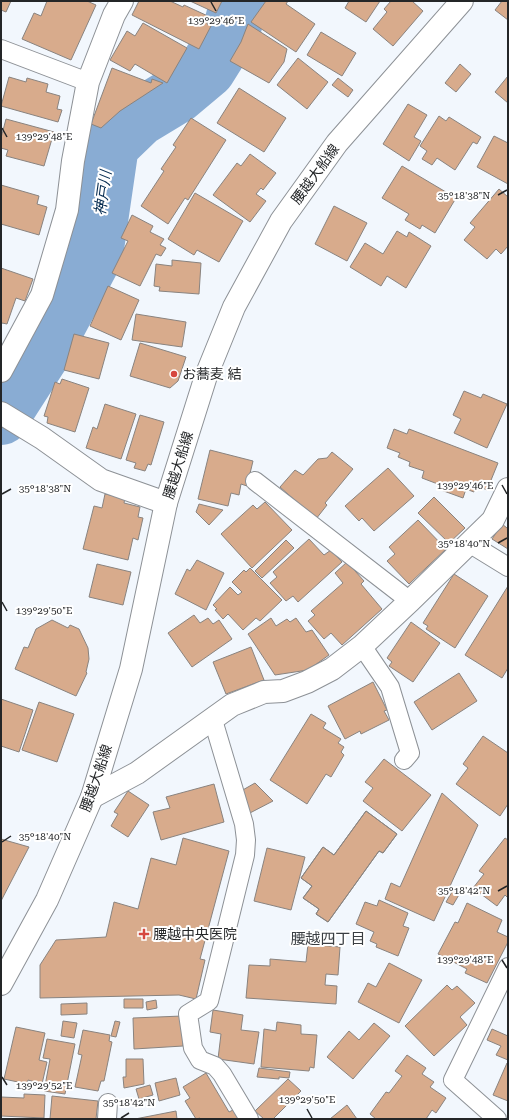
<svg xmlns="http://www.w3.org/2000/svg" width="509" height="1120" viewBox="0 0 509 1120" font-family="'Roboto Serif','Noto Sans JP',serif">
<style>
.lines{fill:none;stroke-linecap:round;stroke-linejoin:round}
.river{stroke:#89acd3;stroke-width:58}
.building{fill:#d8ab8c;stroke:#89837f}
.lane-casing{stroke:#8d9196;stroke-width:20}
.street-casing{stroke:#8d9196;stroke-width:24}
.secondary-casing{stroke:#8d9196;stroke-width:24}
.lane{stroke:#fff;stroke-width:18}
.street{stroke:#fff;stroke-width:22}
.secondary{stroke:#fff;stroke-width:22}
.ticks{fill:none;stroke:#242628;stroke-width:1.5}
.poi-dot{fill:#d6473f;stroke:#fff;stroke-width:1.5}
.labels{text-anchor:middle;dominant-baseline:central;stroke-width:4;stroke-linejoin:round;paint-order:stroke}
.street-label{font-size:14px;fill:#242628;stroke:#fff}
.poi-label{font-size:14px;fill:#242628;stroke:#fff;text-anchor:start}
.water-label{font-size:15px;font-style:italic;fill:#042a4f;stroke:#fff}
.neighbourhood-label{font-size:15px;fill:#3a3e42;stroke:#fff}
.ticks-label{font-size:10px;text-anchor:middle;fill:#242628;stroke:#fff;stroke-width:4;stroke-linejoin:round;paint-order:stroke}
</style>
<rect width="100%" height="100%" fill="#f2f7fd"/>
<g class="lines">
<!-- river -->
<path class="river" d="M1 416 44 349 94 255 110 145 138 118 176 95 207 69 232 29 239 1"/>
</g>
<!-- building -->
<path class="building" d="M1 1H11L6 12 1 10Z
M47 1H87L96 5 71 60 22 39 34 13 41 16Z
M139 1H170L183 7 184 5 210 17 207 24 211 26 199 49 132 15Z
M190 1H222L216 13Z
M266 1H288L286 4 315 24 296 52 251 22Z
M349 1H380L366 22 345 8Z
M391 1H412L423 11 393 46 373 29 387 12 384 9Z
M502 1H508V20L495 10Z
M143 23 187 48 167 83 135 64 130 71 110 60 127 31 135 36Z
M248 24 287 49 284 62 269 83 230 61 241 42Z
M321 32 356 53 342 76 307 55Z
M298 58 328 82 307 109 277 85Z
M460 64 471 74 456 92 445 83Z
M112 68 151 83 152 79 163 83 120 111 101 128 91 124Z
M508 76V103L495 92Z
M9 77 26 82 27 78 48 84 46 92 60 96 57 109 62 110 58 122 1 106Z
M338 78 353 90 348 97 332 85Z
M239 88 286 118 264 152 217 123Z
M408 104 427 115 414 137 421 141 409 161 383 144Z
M439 116 446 121 449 117 481 137 477 144 473 142 455 170 437 158 432 165 422 159 427 151 420 146Z
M191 118 226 140 188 200 185 198 168 224 141 206 164 171 161 169 176 147 173 145Z
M6 119 54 132 44 166 6 156 8 150 1 148V138Z
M494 136 508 143V184L477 167Z
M250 154 276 173 263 190 261 188 256 194 266 201 250 222 213 195 237 163 241 166Z
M402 166 456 198 435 233 422 225 420 229 405 220 409 214 382 198Z
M1 185 39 196 37 204 47 207 39 235 1 224Z
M499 189 508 197V246L501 254 496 249 487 259 464 240 475 227 470 223Z
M195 193 243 221 219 262 197 250 194 255 168 239Z
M334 206 367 223 347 261 315 244Z
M132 215 153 226 150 232 164 239 160 245 166 248 161 256 156 254 140 286 112 273 128 241 121 238Z
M397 231 407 237 409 232 431 246 406 288 387 276 381 286 350 267 365 243 383 254Z
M172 260 201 263 199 294 159 291 160 287 154 286 156 264 172 266Z
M1 268 33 279 25 301 16 298 7 324 2 323 1 325Z
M108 286 139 300 121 340 90 326Z
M136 314 186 322 182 347 132 340Z
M74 334 109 343 99 379 64 370Z
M140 343 186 357 178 381 170 388 130 376Z
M62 379 89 388 75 432 47 423 48 417 44 416 55 382 60 384Z
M464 391 481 398 483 394 507 404 487 448 454 433 461 419 453 415Z
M105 404 136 414 121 459 86 448 93 427 97 429Z
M140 415 164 422 151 465 148 464 145 471 134 468 136 463 126 460Z
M394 429 407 434 409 429 498 463 487 490 476 485 474 492 466 489 463 498 441 490 443 486 422 478 424 471 409 466 410 462 398 457 400 453 387 448Z
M210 450 253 461 247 486 241 484 239 495 231 493 228 506 198 499Z
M332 452 353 469 325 503 327 505 316 519 280 487 295 470 303 475 318 459 327 458Z
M388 468 414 496 374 531 362 518 359 521 345 506Z
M105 494 125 498 124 503 140 507 138 517 143 518 138 540 133 538 128 560 83 549 94 506 102 508Z
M434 497 465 528 449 543 418 513Z
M265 502 292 530 252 568 221 534 253 505 257 509Z
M199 504 223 510 209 525 196 512Z
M418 520 446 549 409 584 387 561 395 554 389 547Z
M502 524 507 528 508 527V549L492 539Z
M309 539 324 555 331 550 342 562 298 602 293 596 286 601 270 583 277 577 273 572Z
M286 540 294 548 262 578 255 571Z
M197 560 224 573 206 610 175 594 187 569 190 571Z
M347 562 364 581 361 584 382 609 342 645 331 633 324 639 308 621 315 615 311 611 343 583 335 573Z
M97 564 131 572 123 605 89 597Z
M250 568 282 600 260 621 256 618 243 630 228 614 223 619 215 610 217 609 213 605 230 587 238 595 242 592 232 582 244 570 246 572Z
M454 574 488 596 455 648 426 629 428 626 423 623Z
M508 586V668L502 678 465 655Z
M194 615 200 623 208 618 213 624 219 620 232 639 192 667 168 633Z
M271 618 276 626 287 619 290 622 296 618 306 632 312 630 329 655 308 670 275 675 248 634Z
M52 620 68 628 70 625 79 629 88 648 89 659 86 672 87 673 76 696 15 669 24 647 28 648 36 629Z
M411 622 440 643 413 682 389 666 392 662 387 658Z
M251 647 264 680 226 694 213 662Z
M459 673 477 701 432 730 414 702Z
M373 682 387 710 384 711 389 720 361 734 360 731 345 739 328 706Z
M1 699 33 710 19 752 1 746Z
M39 702 74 714 57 762 22 750Z
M311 714 326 723 323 728 341 739 338 743 344 747 341 752 344 755 331 777 326 774 307 804 270 780Z
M483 736 508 753V804L500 816 456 784 468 768 463 764Z
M384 759 431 795 402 831 363 801 373 788 365 782Z
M255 783 273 801 248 814 241 791Z
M214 784 224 822 161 840 153 812 170 808 166 797Z
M128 791 149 805 128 837 111 826 118 814 114 812Z
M442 793 478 825 434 921 385 899 391 883 400 887Z
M366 811 397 834 383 853 379 851 328 922 316 914 319 909 303 898 312 886 301 878 323 847 334 855Z
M366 811 397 834 383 853 379 851 328 922 316 914 319 909 303 898 312 886 301 878 323 847 334 855Z
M183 838 229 851 200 959 205 960 196 999 179 995 40 998V965L56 940 106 937 114 902 138 909 151 858 176 865Z
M505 838 508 840V898L505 895 497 906 473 888 484 874 479 871Z
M1 839 29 847 1 901Z
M267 848 305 857 291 910 254 901Z
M453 890 460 893 453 905 446 902Z
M379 900 408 913 403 926 409 928 398 956 376 947 377 944 370 941 374 932 356 924 365 902 377 906Z
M467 903 502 920 497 932 508 937V942L487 983 465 973 467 969 438 954 455 922 458 923Z
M308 944 340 947 338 975 326 974 325 985 337 986 336 1004 246 998 249 965 270 966V959L306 962Z
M389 963 422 980 399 1023 358 1002 368 983 376 987Z
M447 985 452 990 457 986 475 1003 460 1017 467 1025 434 1056 405 1026Z
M124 999H143V1008H124Z
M156 1000 157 1008 147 1010 146 1002Z
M87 1003V1014L61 1015V1004Z
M213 1010 243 1015 241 1030 259 1032 254 1064 218 1059 221 1034 210 1032Z
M182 1016 183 1046 134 1049 133 1018Z
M63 1021 77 1023 74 1038 61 1036Z
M115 1021 120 1022 116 1037 111 1036Z
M277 1022 301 1025V1034L317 1035 314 1068 310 1067 309 1071 261 1067 264 1029 276 1031Z
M374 1023 390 1036 353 1079 327 1057 349 1031 359 1040Z
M16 1027 45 1033 39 1060 47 1062 42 1084 28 1080 27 1084 4 1079Z
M492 1029 508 1036V1060L496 1055 501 1046 487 1040Z
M83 1030 110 1035 109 1041 112 1042 104 1081H101L98 1091 75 1087 82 1055 78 1054Z
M47 1039 75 1044 65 1094 44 1091 50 1059 43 1058Z
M407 1055 426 1068 422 1074 434 1082 430 1087 446 1098 436 1113 432 1110 426 1119H376L370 1114 386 1092 389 1093 402 1076 395 1071Z
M126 1059H143L144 1084 124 1088 123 1077H126Z
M507 1063 508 1064V1101L493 1095Z
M259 1068 290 1072 289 1078 279 1077V1079L257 1077Z
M206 1073 229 1112 235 1109 242 1119H201L200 1118 196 1119 185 1101 190 1098 183 1087Z
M176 1078 180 1095 159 1101 155 1083Z
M288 1079 301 1091 273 1119H264L255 1111Z
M150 1085 153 1095 139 1099 136 1089Z
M24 1094 45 1095 44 1118 1 1116V1097L24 1098Z
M52 1096 98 1101 96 1119H50Z
M347 1105 357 1119H330Z
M176 1111 177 1119H135Z"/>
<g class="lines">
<!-- lane casing -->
<g class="lane-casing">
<path id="lane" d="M1 49 88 82
M255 481 410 601
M469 543 508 567
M362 646 390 687 410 753 404 760
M213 720 244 824 246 840 245 855 209 1001 188 1014 193 1048 200 1060 215 1066 222 1074 249 1119
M107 1119 108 1103
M497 1119 453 1080 508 967"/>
</g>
<!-- street casing -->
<g class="street-casing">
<path id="street" d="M1 371 42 295 67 210 73 161 88 82 114 15 122 1
M1 413 42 438 101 480 166 503
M92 797 137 773 232 705 264 692 283 691 307 682 332 669 362 646 410 601 493 520 508 489"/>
</g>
<!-- secondary casing -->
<g class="secondary-casing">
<path id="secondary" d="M1 984 47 900 92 797 131 669 166 503 206 376 234 307 281 221 337 143 462 1"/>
</g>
<!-- lane -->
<use href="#lane" class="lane"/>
<!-- street -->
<use href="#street" class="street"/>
<!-- secondary -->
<use href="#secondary" class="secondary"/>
</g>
<!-- ticks -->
<path class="ticks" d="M211 2 216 11M2 128 7 137M498 195 507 190M502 485 507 494M2 494 11 489M498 543 507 538M2 602 7 611M2 842 11 836M498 891 507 886M502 960 507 968M2 1077 7 1085M307 1109 312 1118M121 1118 129 1113"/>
<!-- markers -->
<g class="poi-dot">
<circle cx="174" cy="374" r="4"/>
<path d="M142 928h4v4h4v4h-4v4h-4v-4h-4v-4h4z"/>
</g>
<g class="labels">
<!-- street labels -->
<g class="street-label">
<text transform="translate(315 174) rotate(-54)">腰越大船線</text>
<text transform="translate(178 465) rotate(-73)">腰越大船線</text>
<text transform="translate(96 778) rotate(-71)">腰越大船線</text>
</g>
<!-- poi labels -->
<g class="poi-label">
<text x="182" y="374">お蕎麦 結</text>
<text x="153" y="934">腰越中央医院</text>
</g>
<!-- water labels -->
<g class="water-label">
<text transform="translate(103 193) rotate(-82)">神戸川</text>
</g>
<!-- neighbourhood labels -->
<g class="neighbourhood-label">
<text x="328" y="939">腰越四丁目</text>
</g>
</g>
<g class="ticks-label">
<text x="216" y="24">139°29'46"E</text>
<text x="44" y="140">139°29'48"E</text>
<text x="464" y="199">35°18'38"N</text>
<text x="465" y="489">139°29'46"E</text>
<text x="45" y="492">35°18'38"N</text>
<text x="464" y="547">35°18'40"N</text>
<text x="44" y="614">139°29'50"E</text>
<text x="45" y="840">35°18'40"N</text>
<text x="464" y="894">35°18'42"N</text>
<text x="465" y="963">139°29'48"E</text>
<text x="44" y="1089">139°29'52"E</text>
<text x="307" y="1103">139°29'50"E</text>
<text x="129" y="1106">35°18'42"N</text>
</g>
<!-- border -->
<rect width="509" height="1120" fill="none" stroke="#242628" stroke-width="4"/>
</svg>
